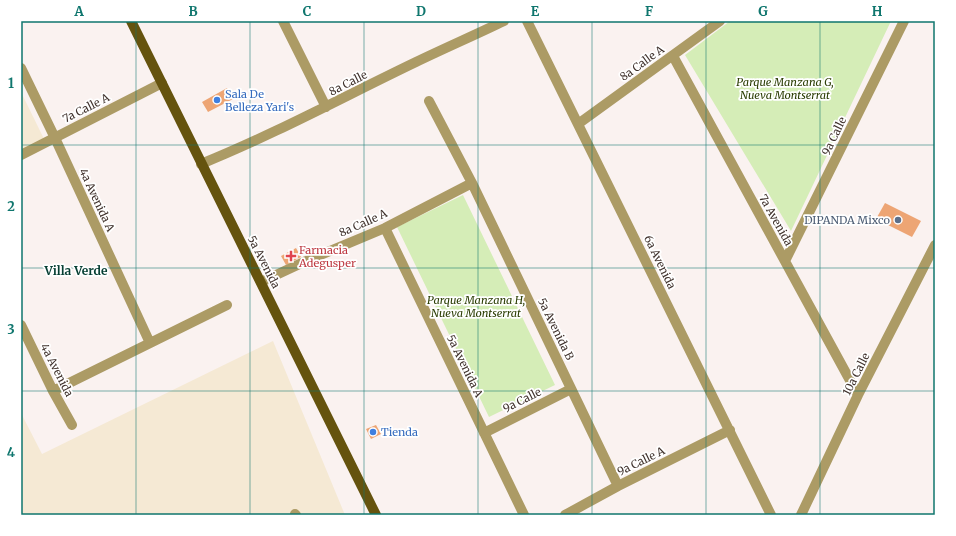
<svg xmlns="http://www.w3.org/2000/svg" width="956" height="536" viewBox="0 0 956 536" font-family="Merriweather,serif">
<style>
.industrial{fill:#f5e9d4}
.green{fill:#d5edb7}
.building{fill:#eda574}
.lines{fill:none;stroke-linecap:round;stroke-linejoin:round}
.minor{stroke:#ac9b65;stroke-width:10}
.major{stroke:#65530e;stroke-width:10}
.grid{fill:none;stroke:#0f766e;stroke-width:1;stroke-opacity:0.55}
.shop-dot{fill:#3f7fe0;stroke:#fff;stroke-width:1.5}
.service-dot{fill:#5c6f8a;stroke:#fff;stroke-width:1.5}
.health-dot{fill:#e0444e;stroke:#fff;stroke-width:1.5}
.labels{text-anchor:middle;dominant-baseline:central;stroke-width:3.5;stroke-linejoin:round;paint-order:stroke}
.street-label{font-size:11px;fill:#40322d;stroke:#fff}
.park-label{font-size:11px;font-style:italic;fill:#2b3d03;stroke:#fff}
.shop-label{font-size:11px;fill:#366cbe;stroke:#fff;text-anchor:start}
.service-label{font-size:11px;fill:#4e5e75;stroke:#fff;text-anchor:end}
.health-label{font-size:11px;fill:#be3a42;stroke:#fff;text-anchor:start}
.neighbourhood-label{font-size:12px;font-weight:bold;fill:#053e32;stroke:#fff}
.neatline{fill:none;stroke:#0f766e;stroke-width:1.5}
.grid-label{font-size:13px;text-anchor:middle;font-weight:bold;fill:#0f766e}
</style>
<rect width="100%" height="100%" fill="#faf2f0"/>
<!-- industrial -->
<path class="industrial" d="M21 92 46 143 21 157Z
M273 341 345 515H21V413L42 454Z"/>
<!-- green -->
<path class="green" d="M730 21H891L791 231 685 55Z
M463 195 555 385 489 417 397 227Z"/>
<!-- building -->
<path class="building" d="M227 88 233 99 208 112 202 102Z
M885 203 921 221 912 237 876 219Z
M296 248 301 257 286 265 281 256Z
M376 425 381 434 371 439 366 429Z"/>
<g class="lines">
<!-- minor -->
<path class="minor" d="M283 21 326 107
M527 21 771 515
M673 56 858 395
M21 68 55 138 150 343
M429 101 472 183 618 486
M578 124 720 21
M21 155 162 83
M201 164C275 134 345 96 416 62 445 48 475 35 504 21
M385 228 524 515
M785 261 904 21
M261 282 306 261 385 228 472 183
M21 325 53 391 72 425
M53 391 227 305
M484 433 571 389
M295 514 296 515
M565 515 618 486 730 430
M801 515 858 395 935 245"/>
<!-- major -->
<path class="major" d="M131 21 376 515"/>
</g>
<!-- grid -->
<path class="grid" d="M136 21V515M250 21V515M364 21V515M478 21V515M592 21V515M706 21V515M820 21V515M21 145H935M21 268H935M21 391H935"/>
<!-- markers -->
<g class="shop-dot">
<circle cx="217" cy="100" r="4"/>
<circle cx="373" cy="432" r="4"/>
</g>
<circle class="service-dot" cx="898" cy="220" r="4"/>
<path class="health-dot" d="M289 250h4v4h4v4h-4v4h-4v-4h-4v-4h4z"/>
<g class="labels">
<!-- street labels -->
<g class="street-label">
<text transform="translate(642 63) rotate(-36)">8a Calle A</text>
<text transform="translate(348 83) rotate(-27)">8a Calle</text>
<text transform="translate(86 108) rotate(-27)">7a Calle A</text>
<text transform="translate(834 136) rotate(-64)">9a Calle</text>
<text transform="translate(97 200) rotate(65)">4a Avenida A</text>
<text transform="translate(776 220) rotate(61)">7a Avenida</text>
<text transform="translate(363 223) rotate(-24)">8a Calle A</text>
<text transform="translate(264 262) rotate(63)">5a Avenida</text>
<text transform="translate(660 262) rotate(64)">6a Avenida</text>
<text transform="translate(556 329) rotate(64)">5a Avenida B</text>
<text transform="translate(465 366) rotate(64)">5a Avenida A</text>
<text transform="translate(57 370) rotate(63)">4a Avenida</text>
<text transform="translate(856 374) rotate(-63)">10a Calle</text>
<text transform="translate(522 400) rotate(-27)">9a Calle</text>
<text transform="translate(641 461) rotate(-26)">9a Calle A</text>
</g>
<!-- park labels -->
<g class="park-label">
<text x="785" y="82">Parque Manzana G,<tspan x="785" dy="13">Nueva Montserrat</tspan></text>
<text x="476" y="300">Parque Manzana H,<tspan x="476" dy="13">Nueva Montserrat</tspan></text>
</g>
<!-- shop labels -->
<g class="shop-label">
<text x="225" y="94">Sala De<tspan x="225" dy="13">Belleza Yari's</tspan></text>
<text x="381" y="432">Tienda</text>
</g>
<!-- service labels -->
<g class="service-label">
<text x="890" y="220">DIPANDA Mixco</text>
</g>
<!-- health labels -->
<g class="health-label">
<text x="299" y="250">Farmacia<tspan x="299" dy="13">Adegusper</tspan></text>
</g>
<!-- neighbourhood labels -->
<g class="neighbourhood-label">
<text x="76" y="270">Villa Verde</text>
</g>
</g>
<!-- border -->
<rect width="956" height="536" fill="none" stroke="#ffffff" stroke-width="44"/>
<rect x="22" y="22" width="912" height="492" class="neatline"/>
<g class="grid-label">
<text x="79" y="16">A</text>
<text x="193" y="16">B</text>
<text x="307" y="16">C</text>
<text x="421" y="16">D</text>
<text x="535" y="16">E</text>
<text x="649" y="16">F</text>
<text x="763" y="16">G</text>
<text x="877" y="16">H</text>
<text x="11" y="88">1</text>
<text x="11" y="211">2</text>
<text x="11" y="334">3</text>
<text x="11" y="457">4</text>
</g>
</svg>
